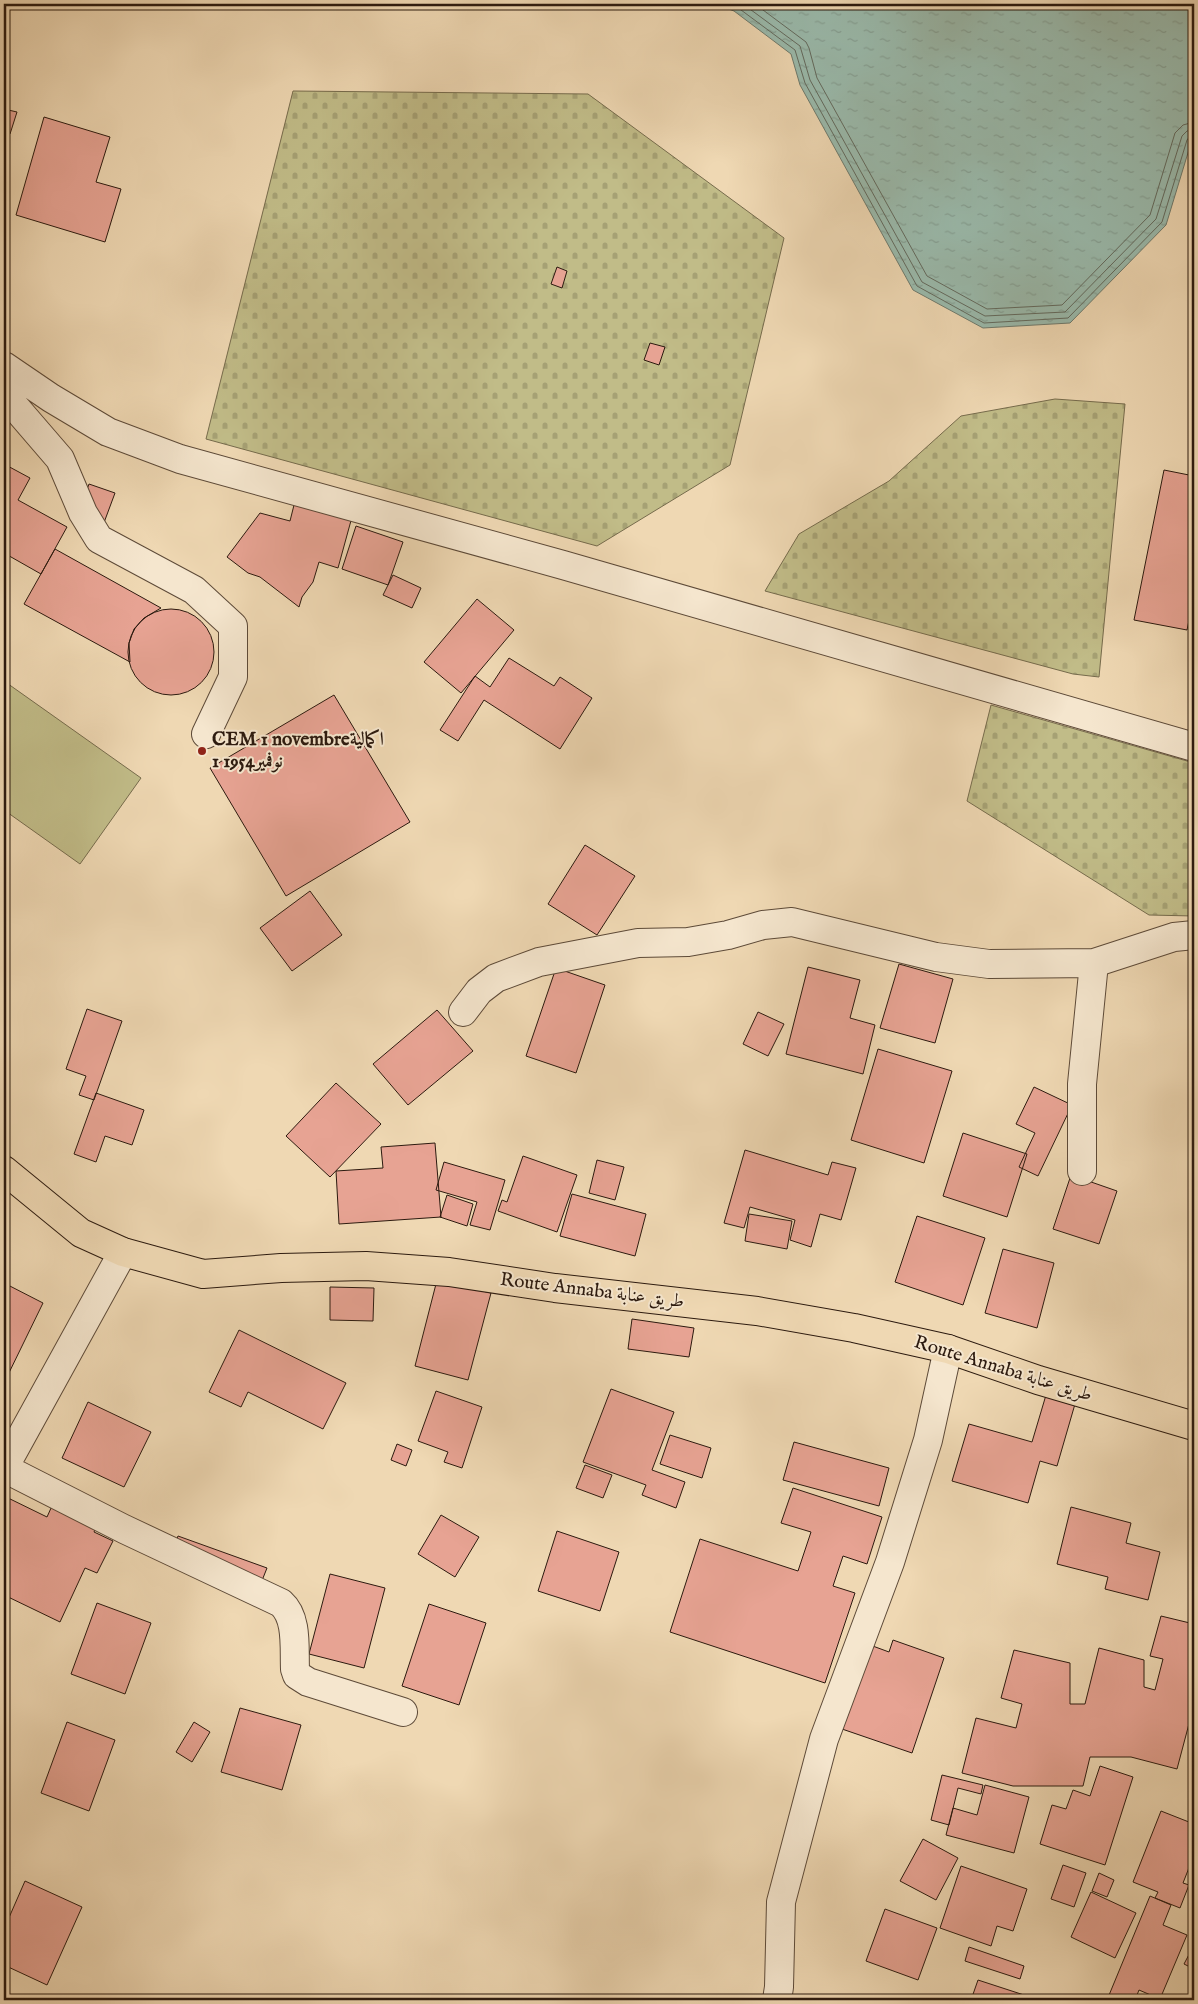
<svg xmlns="http://www.w3.org/2000/svg" width="1198" height="2004" viewBox="0 0 1198 2004" font-family="'IM FELL English',Amiri,serif">
<style>
.cemetery{fill:url(#cemetery-stones);stroke:#766b4c}
.pitch{fill:#c1bc88;stroke:#766b4c}
.water{fill:url(#water-ripples);stroke:#6e7a6d}
.lines{fill:none;stroke-linecap:round;stroke-linejoin:round}
.shore{stroke:#636a5e;stroke-width:1}
.building{fill:#e7a393;stroke:#2c1a0f}
.minor-casing{stroke:#5d4a38;stroke-width:30}
.major-casing{stroke:#2c1a0f;stroke-width:30}
.minor{stroke:#f5e6ce;stroke-width:28}
.major{stroke:#efd8b3;stroke-width:28}
.poi-dot{fill:#8f2418;stroke:#f5e6ce;stroke-width:2}
.labels{text-anchor:middle;dominant-baseline:central;stroke-width:4;stroke-linejoin:round;paint-order:stroke}
.poi-label{font-size:19px;font-weight:bold;fill:#2c1a0f;stroke:#f5e6ce;text-anchor:start}
.street-label{font-size:19px;fill:#2c1a0f;stroke:#f5e6ce}
</style>
<defs>
<pattern id="cemetery-stones" width="16" height="16" patternUnits="userSpaceOnUse" patternTransform="scale(1.25)"><rect width="16" height="16" fill="#c1bc88"/><path d="M2 7V4a2 2 0 0 1 4 0v3zM10 15v-3a2 2 0 0 1 4 0v3z" fill="#a6a174"/></pattern>
<pattern id="water-ripples" width="26" height="14" patternUnits="userSpaceOnUse" patternTransform="scale(1.25)"><rect width="26" height="14" fill="#9abaac"/><path d="M2 4q2-2 4 0t4 0M15 11q2-2 4 0t4 0" fill="none" stroke="#859f93"/></pattern>
</defs>
<rect width="100%" height="100%" fill="#efd8b3"/>
<filter id="stains"><feTurbulence type="fractalNoise" baseFrequency=".004" numOctaves="4"/><feColorMatrix values="0 0 0 0 .2 0 0 0 0 .09 0 0 0 0 .02 0 0 0 .5 -.17"/></filter>
<radialGradient id="worn" r=".72"><stop offset=".6" stop-color="#630" stop-opacity="0"/><stop offset="1" stop-color="#630" stop-opacity=".3"/></radialGradient>
<!-- cemetery -->
<path class="cemetery" d="M293 91 588 94 784 238 730 465 597 546 206 439Z
M1055 399 1125 404 1099 677 1073 674 765 591 799 534 889 481 961 416Z
M991 705 1194 763V916L1149 915 967 801Z"/>
<!-- pitch -->
<path class="pitch" d="M4 681 141 778 80 864 4 810Z"/>
<!-- water -->
<path class="water" d="M715 4H1194V133L1166 225 1070 323 983 328 913 290 800 85 791 54 734 11Z"/>
<g class="lines">
<!-- shore -->
<path class="shore" d="M728 4 737 7 795 50 805 83 917 286 984 323 1068 318 1162 222 1187 140 1190 136H1194
M743 4 800 46 810 80 922 282 985 316 1065 312 1156 219 1182 136 1187 131 1194 129
M755 4 806 42 809 48 817 78 927 276 987 309 1062 305 1150 215 1175 133 1183 125 1194 122"/>
</g>
<!-- building -->
<path class="building" d="M4 109 17 112 10 134 4 132Z
M44 117 110 137 96 182 121 189 105 242 16 215Z
M557 267 567 271 562 288 551 284Z
M650 343 665 347 659 365 644 360Z
M4 464 30 478 18 500 67 527 41 574 4 553Z
M1164 470 1194 476V596L1187 630 1134 620Z
M89 484 115 493 102 528 76 519Z
M304 492 355 506 338 568 319 562 313 582 302 597 299 607 260 577 248 573 227 557 260 513 290 521 294 505Z
M356 526 403 542 388 585 342 569Z
M55 549 161 608 144 618 134 629 129 643 130 662 24 604Z
M393 575 421 588 412 608 383 595Z
M477 599 514 630 461 693 424 662Z
M128 652a43 43 0 1 1 86 0a43 43 0 1 1-86 0Z
M509 658 554 686 560 677 592 698 560 749 484 700 458 741 440 730 475 676 490 687Z
M334 695 410 822 286 896 210 768Z
M585 845 635 876 597 935 548 904Z
M310 891 342 935 292 971 260 928Z
M899 964 953 979 935 1043 880 1028Z
M808 967 860 980 850 1018 875 1025 863 1074 786 1054Z
M556 968 605 985 576 1073 526 1056Z
M87 1009 122 1021 94 1100 79 1095 86 1076 66 1069Z
M437 1010 473 1051 408 1105 373 1064Z
M758 1012 784 1024 768 1056 743 1044Z
M878 1049 952 1071 924 1163 851 1140Z
M336 1083 381 1124 330 1177 286 1136Z
M1034 1087 1072 1105 1038 1176 1019 1167 1035 1133 1016 1124Z
M96 1093 144 1110 132 1145 105 1136 96 1162 74 1154Z
M963 1133 1027 1154 1007 1217 943 1196Z
M435 1143 441 1217 339 1224 336 1171 383 1168 381 1147Z
M745 1150 828 1175 832 1162 856 1168 841 1220 820 1214 811 1247 790 1240 795 1220 750 1207 744 1228 724 1223Z
M523 1156 577 1175 557 1232 498 1211 502 1200 507 1202Z
M597 1160 624 1167 615 1200 589 1193Z
M444 1162 505 1180 490 1230 470 1225 477 1202 436 1190Z
M1071 1175 1117 1191 1099 1244 1053 1229Z
M572 1194 646 1214 635 1256 560 1236Z
M447 1195 473 1204 467 1226 440 1217Z
M749 1214 792 1221 787 1249 745 1241Z
M917 1216 985 1238 963 1305 895 1282Z
M1003 1249 1054 1263 1037 1328 985 1313Z
M437 1280 491 1293 468 1380 415 1366Z
M4 1283 43 1303 4 1383Z
M330 1287 374 1288 373 1321 330 1320Z
M632 1319 694 1328 689 1357 628 1349Z
M239 1330 346 1383 323 1429 248 1392 241 1407 209 1392Z
M611 1389 674 1412 652 1470 685 1482 676 1508 642 1495 646 1485 583 1462Z
M436 1391 482 1407 462 1468 444 1462 448 1452 418 1441Z
M1046 1395 1075 1404 1057 1466 1040 1461 1028 1503 952 1481 969 1424 1032 1442Z
M88 1402 151 1432 124 1487 62 1458Z
M670 1435 711 1448 702 1478 660 1464Z
M794 1442 889 1468 879 1506 783 1480Z
M397 1444 412 1450 406 1466 391 1460Z
M585 1465 612 1475 603 1498 576 1488Z
M793 1488 882 1517 867 1564 843 1556 833 1586 855 1593 825 1683 670 1632 700 1539 798 1571 811 1532 781 1523Z
M4 1496 47 1517 56 1497 100 1518 94 1532 113 1541 97 1573 85 1568 60 1622 4 1595Z
M1071 1507 1131 1523 1126 1543 1160 1552 1148 1600 1105 1589 1108 1577 1057 1564Z
M441 1515 479 1537 455 1577 418 1554Z
M557 1531 619 1552 600 1611 538 1591Z
M178 1536 267 1568 261 1583 173 1550Z
M330 1574 385 1588 364 1668 309 1654Z
M97 1603 151 1623 125 1694 71 1674Z
M429 1604 486 1623 459 1705 402 1686Z
M1161 1616 1194 1624V1711L1190 1710V1720L1177 1769 1131 1757H1090L1083 1786H1013L962 1773 976 1718 1016 1728 1022 1704 1001 1698 1014 1650 1070 1663V1704H1085L1099 1648 1144 1660V1687L1155 1690 1163 1659 1150 1656Z
M893 1640 944 1658 912 1753 842 1729 870 1645 889 1652Z
M240 1708 301 1725 282 1790 221 1772Z
M67 1722 115 1740 89 1811 41 1793Z
M194 1722 210 1732 192 1762 176 1752Z
M1100 1766 1133 1777 1105 1865 1040 1844 1052 1805 1066 1809 1073 1790 1090 1796Z
M942 1775 983 1785 981 1794 958 1788 949 1825 931 1820Z
M985 1785 1029 1797 1014 1853 946 1835 953 1808 977 1815Z
M1161 1811 1194 1824V1855L1183 1883 1189 1885 1180 1908 1155 1898 1158 1892 1133 1882Z
M923 1839 958 1858 936 1900 900 1881Z
M1063 1865 1086 1873 1074 1907 1051 1899Z
M961 1866 1027 1889 1013 1931 997 1926 991 1946 940 1928Z
M1099 1873 1114 1880 1107 1897 1092 1891Z
M25 1881 82 1907 47 1985 4 1965V1929Z
M1091 1892 1136 1913 1115 1958 1071 1937Z
M1150 1896 1171 1905 1163 1925 1187 1935 1160 1999 1139 1990 1135 2000H1107Z
M885 1909 937 1928 918 1980 866 1961Z
M1194 1945V1969L1184 1964Z
M969 1947 1024 1966 1020 1979 965 1961Z
M978 1980 1024 1995 1022 2000H971Z"/>
<g class="lines">
<!-- minor casing -->
<g class="minor-casing">
<path id="minor" d="M4 366 51 398 108 432 180 459 563 565 1194 747
M4 394 60 459 83 513 99 539 194 590 233 626V677L206 734
M463 1012 479 991 496 978 539 962 638 943 688 942 728 935 763 925 792 922 936 957 989 964 1094 963 1174 937 1194 935
M1082 1171V1084L1094 963
M4 1468 124 1529 281 1603C298 1618 294 1648 295 1669L297 1675 308 1682 403 1712
M4 1468 123 1252
M777 2000 779 1987 781 1902 824 1739 890 1562 928 1440 948 1349"/>
</g>
<!-- major casing -->
<g class="major-casing">
<path id="major" d="M4 1170 81 1233 123 1252 203 1274 281 1268 366 1266 449 1272 555 1288 757 1311 854 1328 948 1349 1038 1380 1194 1426"/>
</g>
<!-- minor -->
<use href="#minor" class="minor"/>
<!-- major -->
<use href="#major" class="major"/>
</g>
<!-- markers -->
<circle class="poi-dot" cx="202" cy="751" r="5"/>
<g class="labels">
<!-- poi labels -->
<g class="poi-label">
<text x="212" y="740">CEM 1 novembreاكمالية<tspan x="212" dy="22">1 نوفمير1954</tspan></text>
</g>
<!-- street labels -->
<g class="street-label">
<text transform="translate(592 1291) rotate(7)">Route Annaba طريق عنابة</text>
<text transform="translate(1003 1369) rotate(17)">Route Annaba طريق عنابة</text>
</g>
</g>
<!-- margin -->
<rect width="1198" height="2004" fill="none" stroke="#efd8b3" stroke-width="20"/>
<rect x="5" y="5" width="1188" height="1994" fill="none" stroke="#2c1a0f" stroke-width="2.5"/>
<rect x="10" y="10" width="1178" height="1984" fill="none" stroke="#2c1a0f"/>
<rect width="100%" height="100%" filter="url(#stains)"/>
<rect width="100%" height="100%" fill="url(#worn)"/>
</svg>
